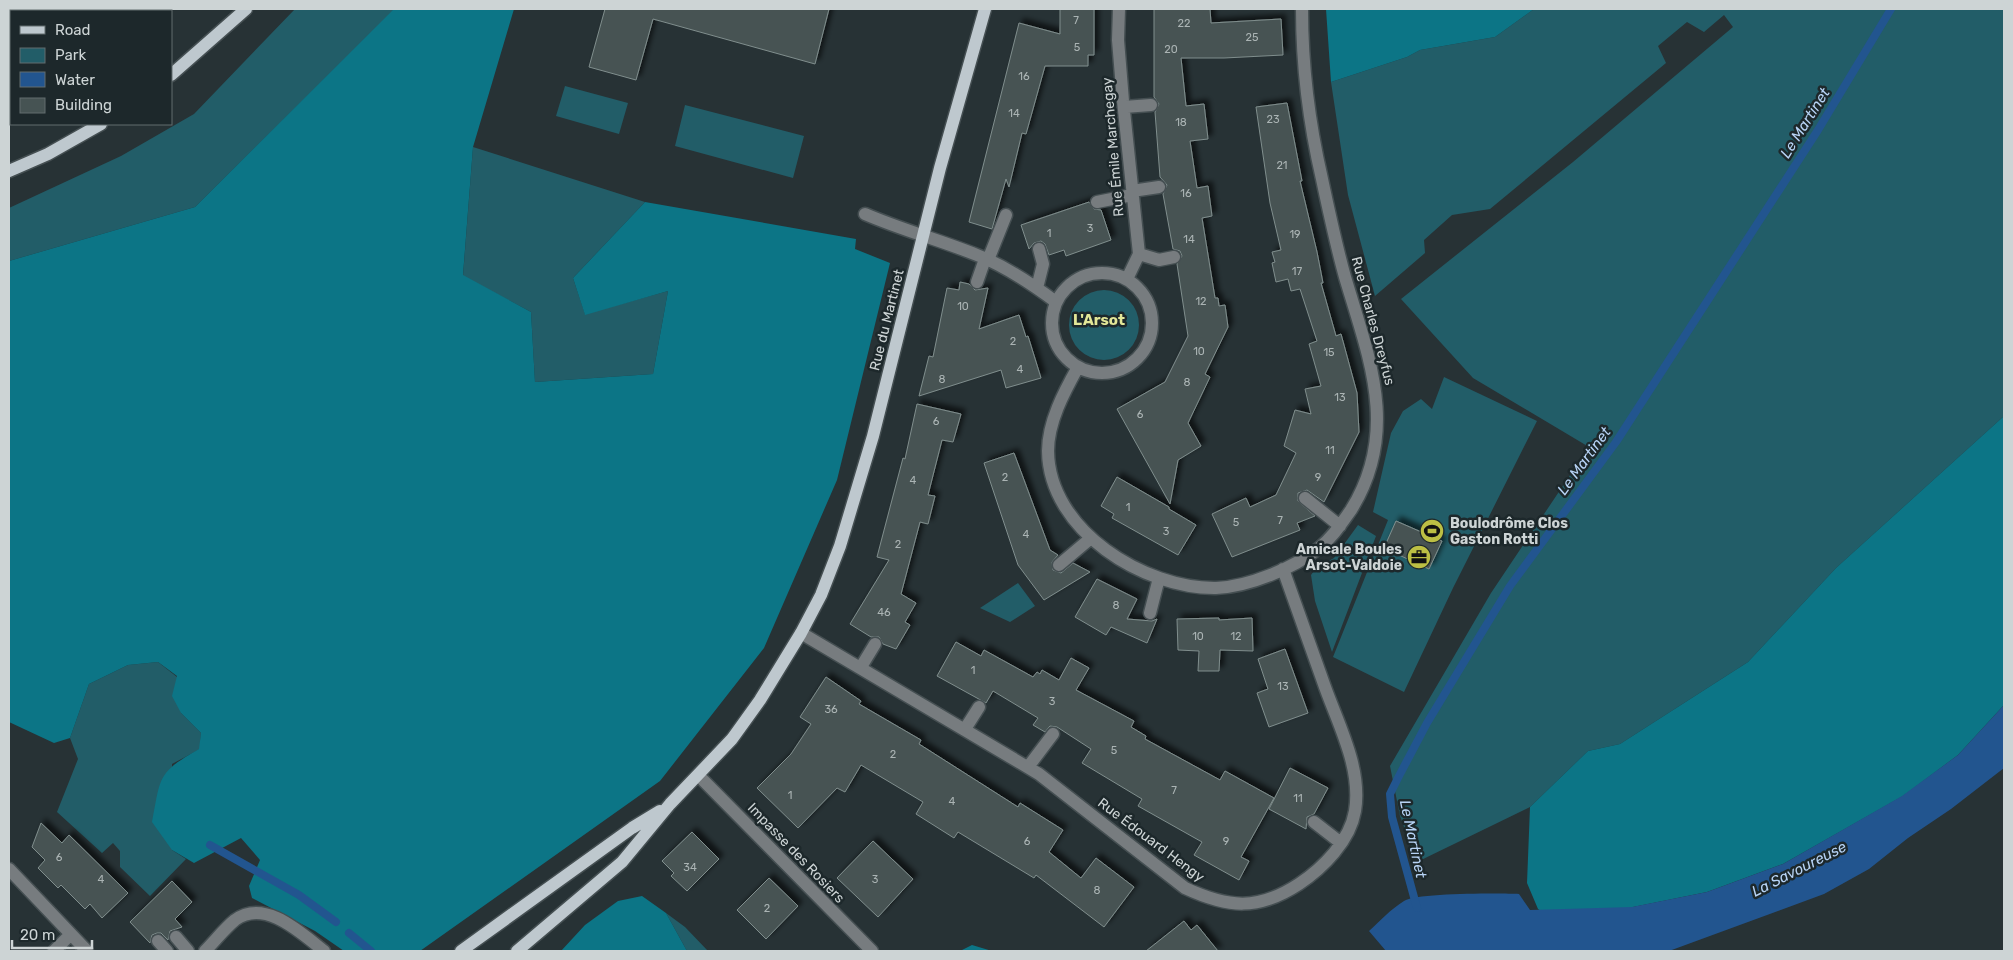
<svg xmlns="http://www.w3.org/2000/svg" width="2013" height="960" viewBox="0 0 2013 960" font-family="Rubik,sans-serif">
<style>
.green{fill:#225d68}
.forest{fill:#0c7586}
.water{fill:#22558f}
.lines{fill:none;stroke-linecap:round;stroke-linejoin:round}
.stream{stroke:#22558f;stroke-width:8}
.building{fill:#465353;stroke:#808e8d;filter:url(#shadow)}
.minor-casing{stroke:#454f52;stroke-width:15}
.major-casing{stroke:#454f52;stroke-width:15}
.minor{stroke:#777c7f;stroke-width:12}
.major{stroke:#bec8ce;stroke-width:12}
.labels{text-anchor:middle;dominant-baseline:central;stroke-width:5;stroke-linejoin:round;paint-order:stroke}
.number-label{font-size:11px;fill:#abb4b4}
.street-label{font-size:14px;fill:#cdd4d5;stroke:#1d282b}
.poi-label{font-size:14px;font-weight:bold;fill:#cdd4d5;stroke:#1d282b;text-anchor:start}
.water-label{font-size:15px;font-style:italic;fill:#b7d3f5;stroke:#1d282b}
.neighbourhood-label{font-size:15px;font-weight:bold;fill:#e2e798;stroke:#1d282b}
</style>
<defs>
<filter id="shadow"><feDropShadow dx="4.5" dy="-4.5" stdDeviation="2.5" flood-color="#0009"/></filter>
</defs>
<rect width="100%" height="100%" fill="#273235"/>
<!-- green -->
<path class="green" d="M9 9H172L169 11H11V122L9 123Z
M295 9H395L195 207 9 261V208L121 156 194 114Z
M1534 9H2004V416L1836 568 1748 662 1620 744 1588 751 1530 807 1417 862 1400 816 1390 766 1491 593 1589 447 1473 378 1401 299 1573 162 1733 27 1724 15 1704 32 1687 22 1658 46 1666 63 1490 209 1452 215 1424 240 1425 253 1375 296 1348 195 1331 82 1407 57 1420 50 1495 37Z
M565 86 628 103 619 134 556 116Z
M685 105 804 136 793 178 675 146Z
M473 147 645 202 573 278 585 314 668 291 653 374 535 382 531 312 463 276Z
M1069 325a35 35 0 1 1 70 0a35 35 0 1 1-70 0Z
M1444 377 1537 421 1453 588 1404 692 1333 657 1388 520 1373 512 1391 433 1403 411 1421 399 1432 409Z
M1358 525 1376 536 1332 652 1315 601 1311 575 1316 568 1334 558Z
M1018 583 1035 606 1010 622 980 608Z
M158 662 177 677 181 713 201 733 200 749 172 764V850L186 859 150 896 120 867V851L113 843 102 853 57 812 78 759 70 738 89 684 128 665Z
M666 913 685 927 708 951H687Z"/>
<!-- forest -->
<path class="forest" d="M394 9H514L473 147 463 275 531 312 535 382 653 374 668 291 585 315 573 278 645 202 856 239 855 249 890 263 837 480 764 648 660 781 420 951H344L315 931 252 898 249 886 260 860 241 838 194 863 172 850 152 822C161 776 157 773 199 749L201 733 181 713 172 696 177 676 158 662 128 665 89 684 70 738 54 743 9 722V261L195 207Z
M1326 9H1534L1495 37 1420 50 1407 57 1331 82Z
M2004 416V705L1958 755 1903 796 1783 864 1707 892 1633 907 1572 930 1538 909 1527 883 1530 807 1588 751 1620 744 1748 662 1836 568Z
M642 896 666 913 687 951H561L585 925 618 901Z
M972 945 992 951H960Z"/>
<!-- water -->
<path class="water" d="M2004 705V768L1951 809 1908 838 1869 869 1824 894 1669 951H1386L1369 931C1380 921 1391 909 1404 901 1415 893 1501 893 1519 894L1530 910 1632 907 1707 892 1783 864 1902 796 1958 755Z"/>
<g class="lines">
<!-- stream -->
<path class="stream" d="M210 845 299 895 336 922
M1417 908 1392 817 1390 794 1399 776 1427 723 1510 586 1616 442 1818 130 1891 9
M349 933 371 951"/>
</g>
<!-- building -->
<path class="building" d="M605 9H829L815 64 653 19 636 80 589 67Z
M1060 9H1094V55H1088V66H1045L1026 134 1022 133 1009 187 1006 179 992 229 969 222 1019 23 1060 34Z
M1154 9H1210L1211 23 1281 19 1283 55 1224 58H1181L1186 106 1204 104 1208 139 1190 141 1197 188 1208 186 1212 216 1202 218 1215 298H1218L1219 306 1225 305 1228 327 1205 374 1210 377 1188 423 1201 446 1178 460 1170 504 1117 409 1165 382 1188 336 1177 264 1182 256 1180 251 1173 249 1163 194 1167 185 1160 177 1155 112 1159 104 1154 97Z
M1287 103 1302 181H1300L1317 252 1323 283H1321L1336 336 1341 334 1357 393 1359 432 1324 502 1307 490 1298 493V501L1315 516 1297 523 1300 530 1232 557 1212 514 1246 498 1250 507 1276 495 1296 453 1284 446 1295 410 1311 414 1305 389 1321 386 1309 344 1317 341 1300 289 1291 291 1288 279 1276 282 1272 263 1275 262 1272 252 1281 250 1270 203 1256 107Z
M1089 202 1094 209 1101 210 1111 240 1066 256 1064 250 1049 255 1045 244 1041 241 1034 243 1029 249 1021 225Z
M960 282 969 284 975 290 988 288 979 329 1019 315 1026 337 1028 336 1041 378 1006 388 1001 370 919 396 929 356 933 357 947 288 959 290Z
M917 404 961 414 953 442 942 440 928 495 935 496 928 524 920 522 901 594 916 603 905 622 910 625 896 649 883 644 879 637H871L850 624 889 560 877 557 903 458 905 459Z
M1014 453 1050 550 1058 555 1052 562 1053 570 1061 573 1073 563 1090 572 1044 600 1018 565 984 463Z
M1117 477 1169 507V509L1196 525 1178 555 1112 518 1114 514 1101 506Z
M1396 521 1442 541 1429 569 1384 548Z
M1097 579 1137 599 1127 619 1152 621 1157 619 1147 643 1111 627 1106 635 1075 617Z
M1219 618V620L1252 618 1253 651 1220 650 1219 671H1198L1199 651 1178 650 1177 619Z
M956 642 981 656 984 650 1033 677 1037 672 1040 674 1042 670 1059 680 1071 658 1089 668 1076 690 1134 721 1131 727 1146 736 1145 739 1220 780 1225 771 1274 798 1241 857 1249 861 1239 880 1194 855 1202 842 1138 806 1142 799 1082 763 1091 749 1057 727 1050 726 1045 732 1033 725 1038 718 993 691 986 703 937 676Z
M1285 649 1308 713 1269 727 1257 693 1268 689 1258 659Z
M826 677 861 701 859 704 921 740 919 744 1018 807 1020 803 1063 830 1049 852 1081 878 1096 858 1134 887 1104 927 1036 875 1034 878 958 832 954 838 916 814 923 802 861 765 845 792 837 788 798 828 757 788 791 754 811 724 800 717Z
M1290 768 1328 788 1314 814 1307 817 1306 829 1269 809Z
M41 823 62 843 69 835 128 893 102 918 90 904 85 909 61 885 58 888 38 868 45 860 32 847Z
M692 832 719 859 687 891 671 876 674 873 662 861Z
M873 841 913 879 878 917 837 878Z
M769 878 798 906 766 939 737 910Z
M172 881 192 902 175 919 182 927 170 931 168 940 161 933H157L152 935 150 943 130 922Z
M1184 921 1191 930 1197 925 1218 951H1146Z"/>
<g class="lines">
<!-- minor casing -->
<g class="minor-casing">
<path id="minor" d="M1119 9 1118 40 1123 101 1139 254 1127 279
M1124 107 1151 105
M1132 191 1159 187
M1097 202 1132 195
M865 214C902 230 940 240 977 255 1005 266 1032 284 1056 302
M1139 254 1159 260 1174 257
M988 260 1006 215
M1052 323a50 50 0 1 1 100 0a50 50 0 1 1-100 0Z
M977 282 985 259
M1037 288 1043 264 1039 249
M1078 367C1064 392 1048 422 1048 451 1049 531 1145 589 1216 588 1248 587 1294 568 1319 548 1332 538 1341 524 1351 510 1400 431 1369 358 1345 277 1336 245 1329 212 1322 179 1309 123 1302 66 1302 9
M1305 498 1340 526
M1059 565 1091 538
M1150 613 1159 578
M801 633 1039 774 1185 888C1228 908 1258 911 1299 884 1323 868 1350 841 1355 811 1362 769 1339 726 1325 687 1311 648 1297 609 1283 569
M861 667 875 644
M965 729 979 707
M1028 767 1053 734
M699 776 872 951
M1314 822 1341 843
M9 869 87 951
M176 937 188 951
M158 941 167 951
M54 951 71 934
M205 951C215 941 224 929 235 920 265 898 301 933 324 951"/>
</g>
<!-- major casing -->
<g class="major-casing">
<path id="major" d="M171 75 246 9
M9 171 48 154 101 124
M461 951 632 828 660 811
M517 951 622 862 670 804 732 739 760 700 801 633 821 595 840 546 873 436 940 168 985 9"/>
</g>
<!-- minor -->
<use href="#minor" class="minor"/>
<!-- major -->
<use href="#major" class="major"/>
</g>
<!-- icons -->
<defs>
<g id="stadium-disc" transform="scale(1.25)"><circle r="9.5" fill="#bcbf44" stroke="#1d282b"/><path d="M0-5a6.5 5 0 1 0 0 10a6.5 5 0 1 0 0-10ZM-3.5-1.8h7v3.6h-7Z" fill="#111"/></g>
<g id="office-disc" transform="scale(1.25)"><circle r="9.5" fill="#bcbf44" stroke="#1d282b"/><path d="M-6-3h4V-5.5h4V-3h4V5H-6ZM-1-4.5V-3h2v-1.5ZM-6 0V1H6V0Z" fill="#111"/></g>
</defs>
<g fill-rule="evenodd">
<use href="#stadium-disc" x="1432" y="531"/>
<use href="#office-disc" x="1419" y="557"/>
</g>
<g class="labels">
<!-- number labels -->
<g class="number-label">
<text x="1076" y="20">7</text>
<text x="1184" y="23">22</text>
<text x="1252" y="37">25</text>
<text x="1077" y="47">5</text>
<text x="1171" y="49">20</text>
<text x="1024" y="76">16</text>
<text x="1014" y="113">14</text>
<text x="1273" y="119">23</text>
<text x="1181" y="122">18</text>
<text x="1282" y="165">21</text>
<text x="1186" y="193">16</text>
<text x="1090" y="228">3</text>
<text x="1049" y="233">1</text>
<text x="1295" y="234">19</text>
<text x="1189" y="239">14</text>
<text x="1297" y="271">17</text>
<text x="1201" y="301">12</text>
<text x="963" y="306">10</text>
<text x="1013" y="341">2</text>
<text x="1199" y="351">10</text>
<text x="1329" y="352">15</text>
<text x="1020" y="369">4</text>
<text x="942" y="379">8</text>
<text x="1187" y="382">8</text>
<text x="1340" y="397">13</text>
<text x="1140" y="414">6</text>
<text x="936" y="421">6</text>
<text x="1330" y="450">11</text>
<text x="1005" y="477">2</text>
<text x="1318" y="477">9</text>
<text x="913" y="480">4</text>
<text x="1128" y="507">1</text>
<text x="1280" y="520">7</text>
<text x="1236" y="522">5</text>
<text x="1166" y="531">3</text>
<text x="1026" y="534">4</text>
<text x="898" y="544">2</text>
<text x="1116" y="605">8</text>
<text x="884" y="612">46</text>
<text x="1198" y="636">10</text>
<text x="1236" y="636">12</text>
<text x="973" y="670">1</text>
<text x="1283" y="686">13</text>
<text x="1052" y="701">3</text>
<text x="831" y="709">36</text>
<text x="1114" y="750">5</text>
<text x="893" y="754">2</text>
<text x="1174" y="790">7</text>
<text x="790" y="795">1</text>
<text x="1298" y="798">11</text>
<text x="952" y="801">4</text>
<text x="1027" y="841">6</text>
<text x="1226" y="841">9</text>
<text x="59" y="857">6</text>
<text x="690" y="867">34</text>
<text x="101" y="879">4</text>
<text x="875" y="879">3</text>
<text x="1097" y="890">8</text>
<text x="767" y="908">2</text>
</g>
<!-- street labels -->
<g class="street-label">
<text transform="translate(1113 147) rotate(-95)">Rue Émile Marchegay</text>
<text transform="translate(887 320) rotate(-76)">Rue du Martinet</text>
<text transform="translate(1373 321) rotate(75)">Rue Charles Dreyfus</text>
<text transform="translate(1151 840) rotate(37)">Rue Édouard Hengy</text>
<text transform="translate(796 853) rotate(46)">Impasse des Rosiers</text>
</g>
<!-- poi labels -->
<g class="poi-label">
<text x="1450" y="523">Boulodrôme Clos<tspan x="1450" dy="16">Gaston Rotti</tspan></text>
<text x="1402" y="549" text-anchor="end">Amicale Boules<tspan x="1402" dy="16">Arsot-Valdoie</tspan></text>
</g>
<!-- water labels -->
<g class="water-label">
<text transform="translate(1805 123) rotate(-58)">Le Martinet</text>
<text transform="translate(1584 461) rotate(-54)">Le Martinet</text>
<text transform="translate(1413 839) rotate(78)">Le Martinet</text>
<text transform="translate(1799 869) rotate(-27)">La Savoureuse</text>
</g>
<!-- neighbourhood labels -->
<g class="neighbourhood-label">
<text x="1099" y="320">L'Arsot</text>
</g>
</g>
<!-- border -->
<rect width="2013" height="960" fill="none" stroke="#cdd4d5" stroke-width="20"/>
<!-- legend -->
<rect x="10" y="10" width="162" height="115" fill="#1d282b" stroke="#636d6f"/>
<rect x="20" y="26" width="25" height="8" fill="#bec8ce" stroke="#636d6f"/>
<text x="55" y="35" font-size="15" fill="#cdd4d5">Road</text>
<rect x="20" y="48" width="25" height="15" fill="#225d68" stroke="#636d6f"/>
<text x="55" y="60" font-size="15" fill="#cdd4d5">Park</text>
<rect x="20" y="72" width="25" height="15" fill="#22558f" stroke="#636d6f"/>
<text x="55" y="85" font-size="15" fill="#cdd4d5">Water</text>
<rect x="20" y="98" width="25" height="15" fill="#465353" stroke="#636d6f"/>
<text x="55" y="110" font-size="15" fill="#cdd4d5">Building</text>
<!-- scale -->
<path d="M12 940v8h80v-8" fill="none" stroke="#cdd4d5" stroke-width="2.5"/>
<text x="20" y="940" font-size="15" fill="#cdd4d5" stroke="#1d282b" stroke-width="4" paint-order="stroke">20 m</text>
</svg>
